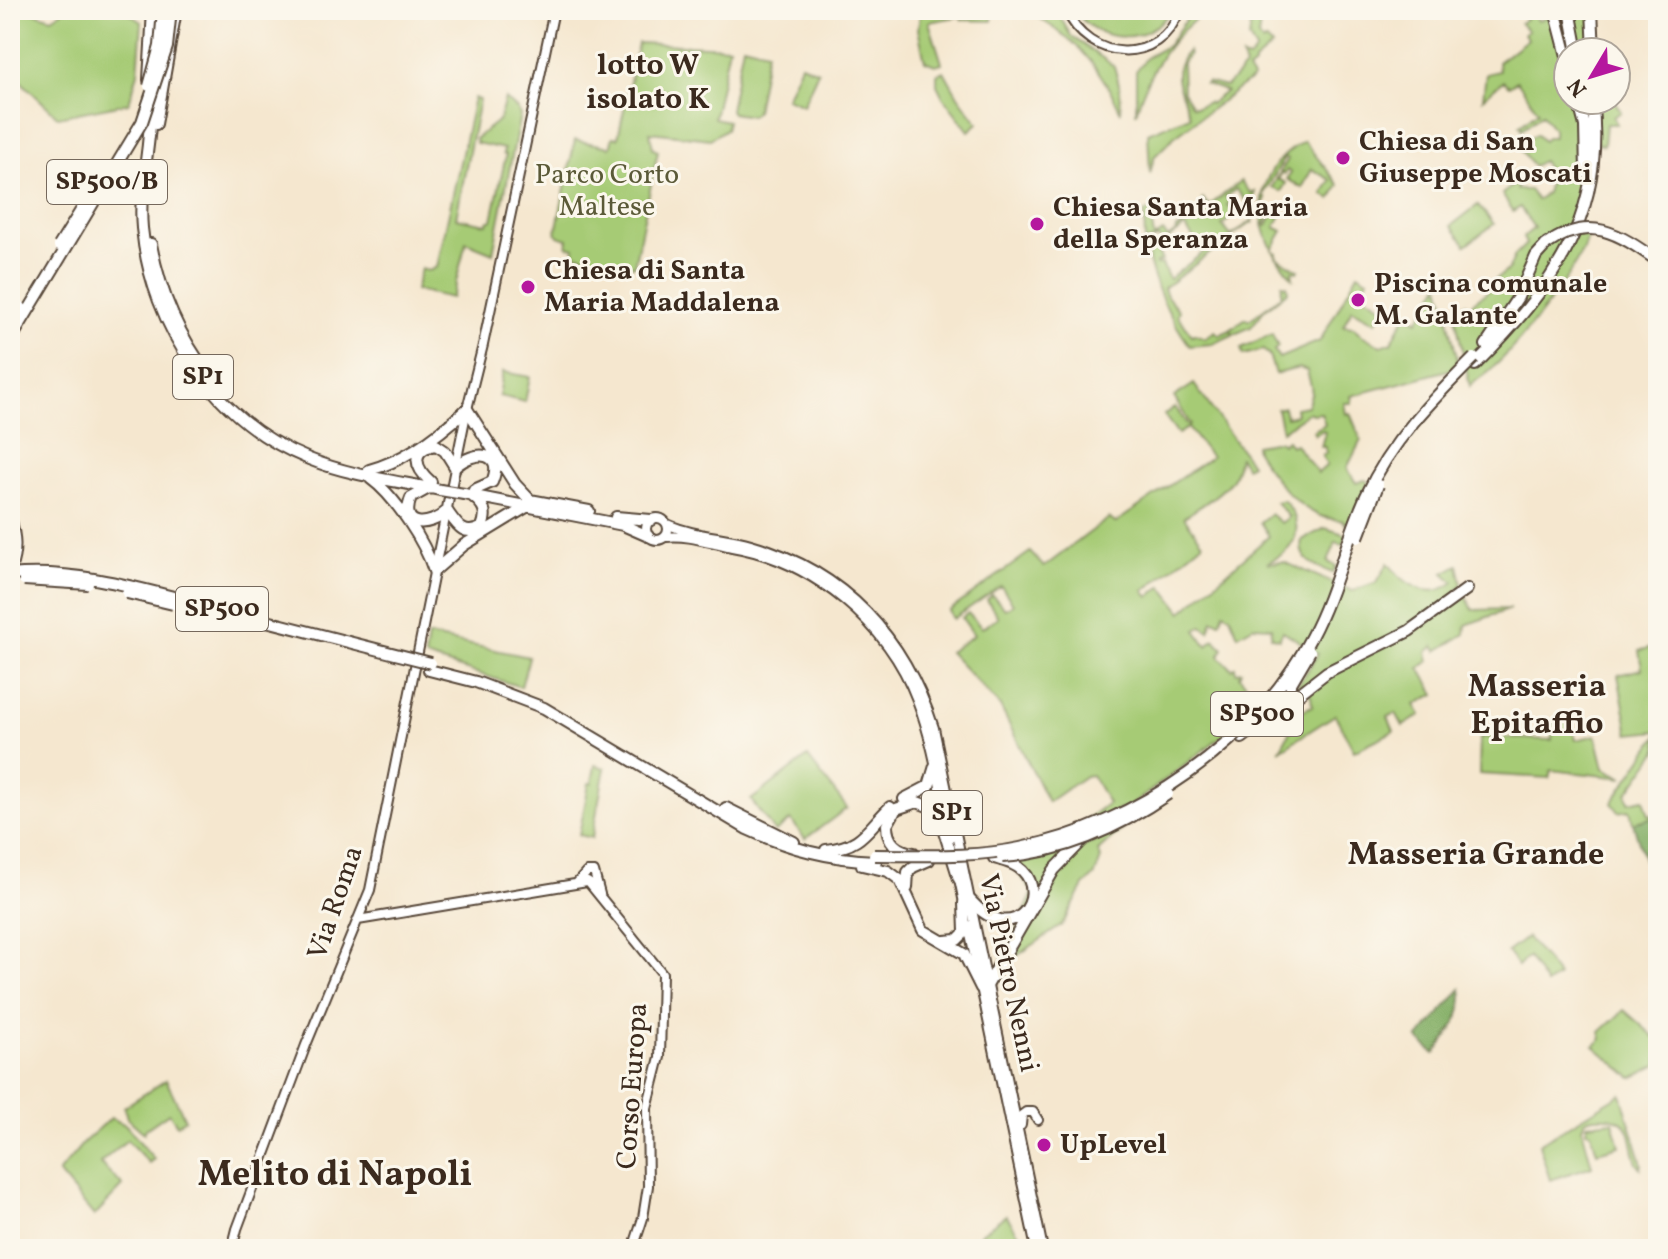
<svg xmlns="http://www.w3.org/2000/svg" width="1668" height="1259" viewBox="0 0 1668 1259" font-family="Vollkorn,serif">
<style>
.green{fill:#a6cb75;stroke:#707a4a;stroke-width:2}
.forest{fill:#84af66;stroke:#606c42;stroke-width:2}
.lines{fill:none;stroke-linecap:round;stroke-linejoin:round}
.secondary-casing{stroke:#574639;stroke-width:11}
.primary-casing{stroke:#574639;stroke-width:12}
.highway-casing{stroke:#574639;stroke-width:14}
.secondary{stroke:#fff;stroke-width:7}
.primary{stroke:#fff;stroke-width:8}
.highway{stroke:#fff;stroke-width:10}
.highway-bridge-casing{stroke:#574639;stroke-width:14;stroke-linecap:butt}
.highway-bridge{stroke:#fff;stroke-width:10}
.poi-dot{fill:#b5179e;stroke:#fbf7ec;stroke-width:3}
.labels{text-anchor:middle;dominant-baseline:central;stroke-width:6;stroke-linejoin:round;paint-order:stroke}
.shield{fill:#fbf7ec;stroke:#75685c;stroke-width:2}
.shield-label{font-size:26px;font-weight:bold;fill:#3b2a1e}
.poi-label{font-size:28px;font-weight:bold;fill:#3b2a1e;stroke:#fbf7ec;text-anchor:start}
.park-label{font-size:28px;fill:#5b5a38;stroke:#fbf7ec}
.street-label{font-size:28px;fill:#3b2a1e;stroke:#fbf7ec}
.neighbourhood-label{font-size:30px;font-weight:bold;fill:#3b2a1e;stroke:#fbf7ec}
.quarter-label{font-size:32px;font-weight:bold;fill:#3b2a1e;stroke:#fbf7ec}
.district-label{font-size:36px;font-weight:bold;fill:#3b2a1e;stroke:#fbf7ec}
</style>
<rect width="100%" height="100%" fill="#fbf7ec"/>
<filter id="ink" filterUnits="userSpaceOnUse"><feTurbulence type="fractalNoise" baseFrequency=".0125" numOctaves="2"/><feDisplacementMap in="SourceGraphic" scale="16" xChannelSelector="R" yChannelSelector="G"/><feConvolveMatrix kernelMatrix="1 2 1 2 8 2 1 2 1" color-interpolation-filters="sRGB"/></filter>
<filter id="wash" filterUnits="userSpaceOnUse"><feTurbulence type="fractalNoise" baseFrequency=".006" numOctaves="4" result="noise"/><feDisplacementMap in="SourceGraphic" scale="32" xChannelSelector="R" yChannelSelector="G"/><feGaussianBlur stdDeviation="1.8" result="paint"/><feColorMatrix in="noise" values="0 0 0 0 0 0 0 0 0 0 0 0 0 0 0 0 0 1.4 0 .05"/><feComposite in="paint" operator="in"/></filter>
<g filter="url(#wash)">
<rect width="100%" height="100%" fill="#f5e7cf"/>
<!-- green -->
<path class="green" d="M10 10H27L52 18 64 10H124L142 22 138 72 129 103 58 117 10 71Z
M927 10H993L992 21 962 20 961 16 929 22 942 63 935 65 925 61 918 29 920 14Z
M1026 10H1056L1071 36 1114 66 1120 88 1121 112C1096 59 1076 40 1026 10Z
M1074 10H1172C1147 45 1099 46 1074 10Z
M1189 10H1208C1171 35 1148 70 1136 113V71L1147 57 1167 46 1187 18Z
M1224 10H1262L1256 11 1255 15 1261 17 1258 37 1263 43 1266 40 1272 47 1254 62V66L1248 71 1253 78 1174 137 1154 157 1150 174 1148 133 1190 116C1184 94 1165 75 1188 51L1189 55 1182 63 1183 92 1192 106 1197 107 1208 102 1210 104 1226 91 1205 84 1207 82 1226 87 1245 67 1242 57 1249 59 1256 50 1249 39 1251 23 1248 20 1219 13Z
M1528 10H1532L1538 21 1549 16V10H1595L1596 52H1568V100H1614L1621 112 1613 117 1617 124H1606L1604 145 1584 139 1578 204 1570 228 1588 230C1589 258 1520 342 1499 362 1490 371 1479 378 1470 386L1454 311 1466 303 1468 306 1492 288 1490 284 1509 269 1515 255 1526 244 1523 237 1534 228 1520 207 1513 212 1502 194 1518 182 1517 190H1529L1537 200 1546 193 1551 175 1542 161 1533 166 1518 146 1536 134 1543 141 1546 137H1553V129L1542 114 1522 129 1520 125 1538 111 1517 81 1509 86 1503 81 1483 98 1486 74 1499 71 1498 62 1528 39 1524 34 1528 31 1520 23 1526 19 1521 14Z
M638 43 729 47 714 118 728 121 726 129 710 139 650 132 653 149 658 151 634 266 574 254 575 248 567 246 568 239 558 236 556 232 575 140 610 147 613 137 618 138Z
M743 45 767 51 756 111 751 116 732 113 730 110Z
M801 64 818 71 803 105 786 98Z
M944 71 958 96 978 123 969 131 943 97 937 85V74Z
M474 98 479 100 456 218 487 224 489 220H492L506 155 503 154 504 149 476 143 475 139 499 120 505 99 518 110 520 115 493 253 466 242 452 298 415 290 421 269 429 271 437 267Z
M1304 141 1339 185 1331 199 1323 194 1331 180 1312 169 1302 188 1287 179 1291 173 1287 170 1285 174 1282 173 1278 179 1286 183 1281 192 1272 187 1288 159 1285 157 1263 195 1266 198 1263 204 1265 210 1271 209 1264 226 1267 225 1274 211 1281 215 1275 227 1283 231 1272 250 1277 253 1276 257 1299 270 1297 272 1292 270 1293 278C1252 234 1246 175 1304 141Z
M1241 181 1251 194 1255 192 1253 205 1251 207 1236 189 1226 197 1230 203 1227 205 1235 215 1222 225 1231 236 1253 220V223L1251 222 1164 288 1167 296 1179 311 1177 315 1192 335 1195 334 1205 338 1215 331 1219 335 1230 330 1233 334 1231 329 1246 318 1249 320 1281 296 1282 284 1287 285 1288 291 1265 309 1251 327 1212 344 1190 346C1168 315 1153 285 1146 247H1156L1162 261 1156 263V265L1162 264 1169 279 1204 252 1185 227 1164 242 1158 238 1145 242 1144 213 1152 210 1159 218 1152 224 1154 238 1163 232 1168 238 1177 231 1176 229 1182 227 1180 224 1206 211 1207 207 1202 200 1203 199 1209 206Z
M1478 205 1494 224 1466 245 1451 226Z
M1358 273 1368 279 1361 293 1384 307 1376 322 1352 309 1343 326 1354 327 1360 334 1381 346 1391 343 1406 315 1418 321 1440 284 1459 366 1453 371 1452 369 1441 372 1351 396 1352 403H1344L1346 414 1350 413 1361 440 1347 468 1356 483 1365 480 1369 482 1353 519 1345 524 1344 521C1336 519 1326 519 1318 515 1293 504 1271 475 1256 451L1255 445 1279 441 1282 444 1287 440 1291 446 1295 444 1318 473 1327 465 1322 456 1326 453 1325 447H1321L1325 432 1323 430 1315 435 1313 431 1325 424 1321 413 1312 414 1309 412 1282 431 1277 409 1284 407 1286 417 1296 415 1295 408 1307 406C1314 388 1312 391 1307 371L1299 368 1275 374 1269 355 1263 350 1243 355 1241 348 1272 334 1278 347 1274 350 1279 358 1320 341Z
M503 372 530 377 525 402 499 396Z
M1194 384 1251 464 1246 467 1239 457C1237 465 1235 476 1230 482 1220 494 1197 509 1184 517L1203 543 1144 591 1149 597 1162 586 1182 612 1269 536 1260 522 1270 514 1281 523 1289 517 1276 502 1283 500C1298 514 1303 537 1284 553 1279 557 1272 560 1267 563L1284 562 1352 591 1377 582 1388 563C1404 584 1429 602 1454 582L1444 573 1458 565 1462 584 1448 602 1452 605 1466 596 1473 610 1510 609 1466 625 1465 634 1437 651 1434 646 1427 652 1429 661 1420 668 1435 694 1415 705 1421 715 1403 726 1396 713 1388 717 1394 731 1354 751 1335 715 1279 751 1295 722 1292 715 1312 706 1311 696 1307 692 1291 696 1318 654 1283 631 1279 639 1271 636 1272 627 1254 626 1238 635 1230 616 1224 612 1220 622 1213 620 1209 631 1202 626 1196 630 1207 646 1214 639 1223 648 1219 656 1232 669 1235 667 1236 672 1241 671 1239 676 1256 695 1261 706 1132 805 1075 828 1108 803 1092 775 1085 776 1048 802 1000 706 949 652 974 635 962 618 968 613 982 628 998 617 987 600 992 595 1005 609 1013 604 1001 586 953 619 949 611 1030 552 1044 567 1109 518 1115 523 1211 457 1188 428 1178 434 1164 415 1175 407 1189 427 1190 424 1174 397Z
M1325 528 1347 535 1343 545 1336 542 1328 562 1336 566 1333 573C1317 567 1297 561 1302 540Z
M428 636 529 657 521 687 425 657Z
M1651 647 1658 663V731L1629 734 1618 675 1642 669 1639 651Z
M1553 721 1571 723 1576 740 1596 735 1604 768 1624 778 1551 770 1549 778 1479 774 1480 737 1552 740Z
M1658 735V750L1627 794 1629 802 1644 799 1649 815 1658 813V816L1633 823 1630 810 1619 812 1612 803Z
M808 757 847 808 805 839 791 820 775 832 751 800Z
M595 765 605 768 592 838 579 835 589 783H592Z
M1127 825 1098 851 1101 858 1095 875 1084 886 1062 925 1011 960 1005 974 993 987V980L1033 893 1011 862 1073 847 1078 849Z
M1527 937 1558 976 1546 985 1528 957 1518 966 1507 952Z
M1624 1010 1658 1040V1065L1632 1078 1594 1046 1602 1039 1600 1032Z
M166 1080 185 1119 177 1125 169 1113 146 1129 144 1133 127 1118 124 1107Z
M1621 1094 1642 1164 1641 1168 1637 1164C1628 1135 1635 1114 1595 1117 1586 1118 1584 1120 1582 1128L1592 1166 1550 1180 1539 1144Z
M111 1118 126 1125 154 1159 149 1163 127 1140 100 1163 123 1186 94 1216 58 1173 84 1142Z
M1613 1121 1620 1146 1597 1152 1591 1132 1586 1131 1587 1124Z
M1006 1215 1029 1249H990L980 1234Z"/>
<!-- forest -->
<path class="forest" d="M1658 816V860L1645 862 1633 823Z
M1461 989C1466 1014 1450 1034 1435 1054L1418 1039Z"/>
</g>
<g filter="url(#ink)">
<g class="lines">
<!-- secondary casing -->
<g class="secondary-casing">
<path id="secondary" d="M901 10H913
M1066 10C1088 62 1160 67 1180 10"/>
</g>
<!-- primary casing -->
<g class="primary-casing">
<path id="primary" d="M646 529a11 11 0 1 1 22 0a11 11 0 1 1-22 0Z
M667 524C693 536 724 536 751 544 845 571 905 637 934 728L1043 1249
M666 537C686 534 711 543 732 547 813 561 888 623 917 700 934 744 940 791 950 837
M958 874 965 908
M577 883 587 872H594L600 894
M589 883 662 973 660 1057 647 1108 648 1186 643 1218 633 1249
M358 920 587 882
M968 925 1036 1249
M1021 1125 1022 1115 1026 1112H1033L1038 1120
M232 1249 237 1229 306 1045 370 890 467 409 483 345 554 10"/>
</g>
<!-- highway casing -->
<g class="highway-casing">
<path id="highway" d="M1555 10 1568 60
M1570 10 1578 52
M1592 10 1594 52
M149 80 153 10
M150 100C153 142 138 185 142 228 151 327 216 422 309 459 351 476 397 481 440 490
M1578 100 1585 126 1586 173
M156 124 176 10
M151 244C160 292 178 335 208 374
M1486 345 1518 297 1536 256 1546 245
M1475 365C1552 288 1607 215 1592 100
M369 470C405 461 440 434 467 409L515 484 531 501
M370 478C395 496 425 542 434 571L464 545 528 506
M431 482C415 468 409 449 436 445L445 451 455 467C475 449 505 451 492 482L474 490
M429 488 411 498C399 528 429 528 447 511 457 525 464 538 482 527 488 512 484 505 472 496
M464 494 623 525 648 536
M530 500 589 511
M10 517C15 536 17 551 10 569
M616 517 651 520
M429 670 476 682 544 708 747 829C790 849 829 859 876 861
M1242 738 1327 672 1409 631 1467 589
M904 799 929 786 935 766
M726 808 794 842
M826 850C863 846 866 830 890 807
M914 853C897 851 887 842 887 825L896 809 917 802 933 808 939 815 959 879
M862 865 888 871 900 880 923 930 964 954 981 988
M907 888 908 872 913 867 929 860
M970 900C1015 950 1048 896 1023 871 1015 863 1004 861 994 858
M945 941 957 940 965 932 964 903
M988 984 1054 870 1085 838"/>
</g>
<!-- secondary -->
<use href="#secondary" class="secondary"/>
<!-- primary -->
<use href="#primary" class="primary"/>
<!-- highway -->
<use href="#highway" class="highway"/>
<!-- highway-bridge casing -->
<g class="highway-bridge-casing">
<path id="highway-bridge" d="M149 86 160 46 163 10
M1546 245C1590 213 1619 234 1658 261
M59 246 103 175
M10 325 21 307
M10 341 142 122 167 47 171 10
M440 490 464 494
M1358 537 1378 485
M10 575C80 568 148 591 216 608 287 626 359 645 431 663
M24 580 88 584
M127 593 173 604
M1290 685 1310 651
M874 855C922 855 973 858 1020 848 1134 826 1258 741 1311 637 1335 592 1345 542 1366 496 1391 441 1432 400 1474 358
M1002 857C1062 853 1119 828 1168 794"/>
</g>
<!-- highway-bridge -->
<use href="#highway-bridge" class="highway-bridge"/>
</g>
</g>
<!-- markers -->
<g class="poi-dot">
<circle cx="1343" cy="158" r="8"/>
<circle cx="1037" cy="224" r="8"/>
<circle cx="528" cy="287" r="8"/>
<circle cx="1358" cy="300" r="8"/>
<circle cx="1044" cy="1145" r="8"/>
</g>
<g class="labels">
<!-- shield labels -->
<g class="shield">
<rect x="47" y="160" width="120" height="44" rx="6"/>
<rect x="173" y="355" width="60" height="44" rx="6"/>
<rect x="176" y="587" width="92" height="44" rx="6"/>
<rect x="1211" y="692" width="92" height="44" rx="6"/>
<rect x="922" y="791" width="60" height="44" rx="6"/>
</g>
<g class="shield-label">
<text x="107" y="182">SP500/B</text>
<text x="203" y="377">SP1</text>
<text x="222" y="609">SP500</text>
<text x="1257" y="714">SP500</text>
<text x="952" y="813">SP1</text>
</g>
<!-- poi labels -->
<g class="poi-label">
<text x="1359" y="142">Chiesa di San<tspan x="1359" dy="32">Giuseppe Moscati</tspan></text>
<text x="1053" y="208">Chiesa Santa Maria<tspan x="1053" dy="32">della Speranza</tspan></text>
<text x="544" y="271">Chiesa di Santa<tspan x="544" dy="32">Maria Maddalena</tspan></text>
<text x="1374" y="284">Piscina comunale<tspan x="1374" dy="32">M. Galante</tspan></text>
<text x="1060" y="1145">UpLevel</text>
</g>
<!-- park labels -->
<g class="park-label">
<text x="607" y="175">Parco Corto<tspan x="607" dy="32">Maltese</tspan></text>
</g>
<!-- street labels -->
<g class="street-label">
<text transform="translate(336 903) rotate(-71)">Via Roma</text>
<text transform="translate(1008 973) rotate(78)">Via Pietro Nenni</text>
<text transform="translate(633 1086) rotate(-86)">Corso Europa</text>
</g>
<!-- neighbourhood labels -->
<g class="neighbourhood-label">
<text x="648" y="66">lotto W<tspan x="648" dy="34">isolato K</tspan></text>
</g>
<!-- quarter labels -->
<g class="quarter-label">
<text x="1537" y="688">Masseria<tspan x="1537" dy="37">Epitaffio</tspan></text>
<text x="1476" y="856">Masseria Grande</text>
</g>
<!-- district labels -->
<g class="district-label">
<text x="335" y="1176">Melito di Napoli</text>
</g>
</g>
<!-- margin -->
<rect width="1668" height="1259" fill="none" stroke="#fbf7ec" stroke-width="40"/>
<!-- north arrow -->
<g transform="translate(1592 76) rotate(232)"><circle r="38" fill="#fbf7ec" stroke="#aea59a" stroke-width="2"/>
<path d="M0-6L14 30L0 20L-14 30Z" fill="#b5179e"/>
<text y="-12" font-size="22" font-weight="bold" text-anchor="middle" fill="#3b2a1e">N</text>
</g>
</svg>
